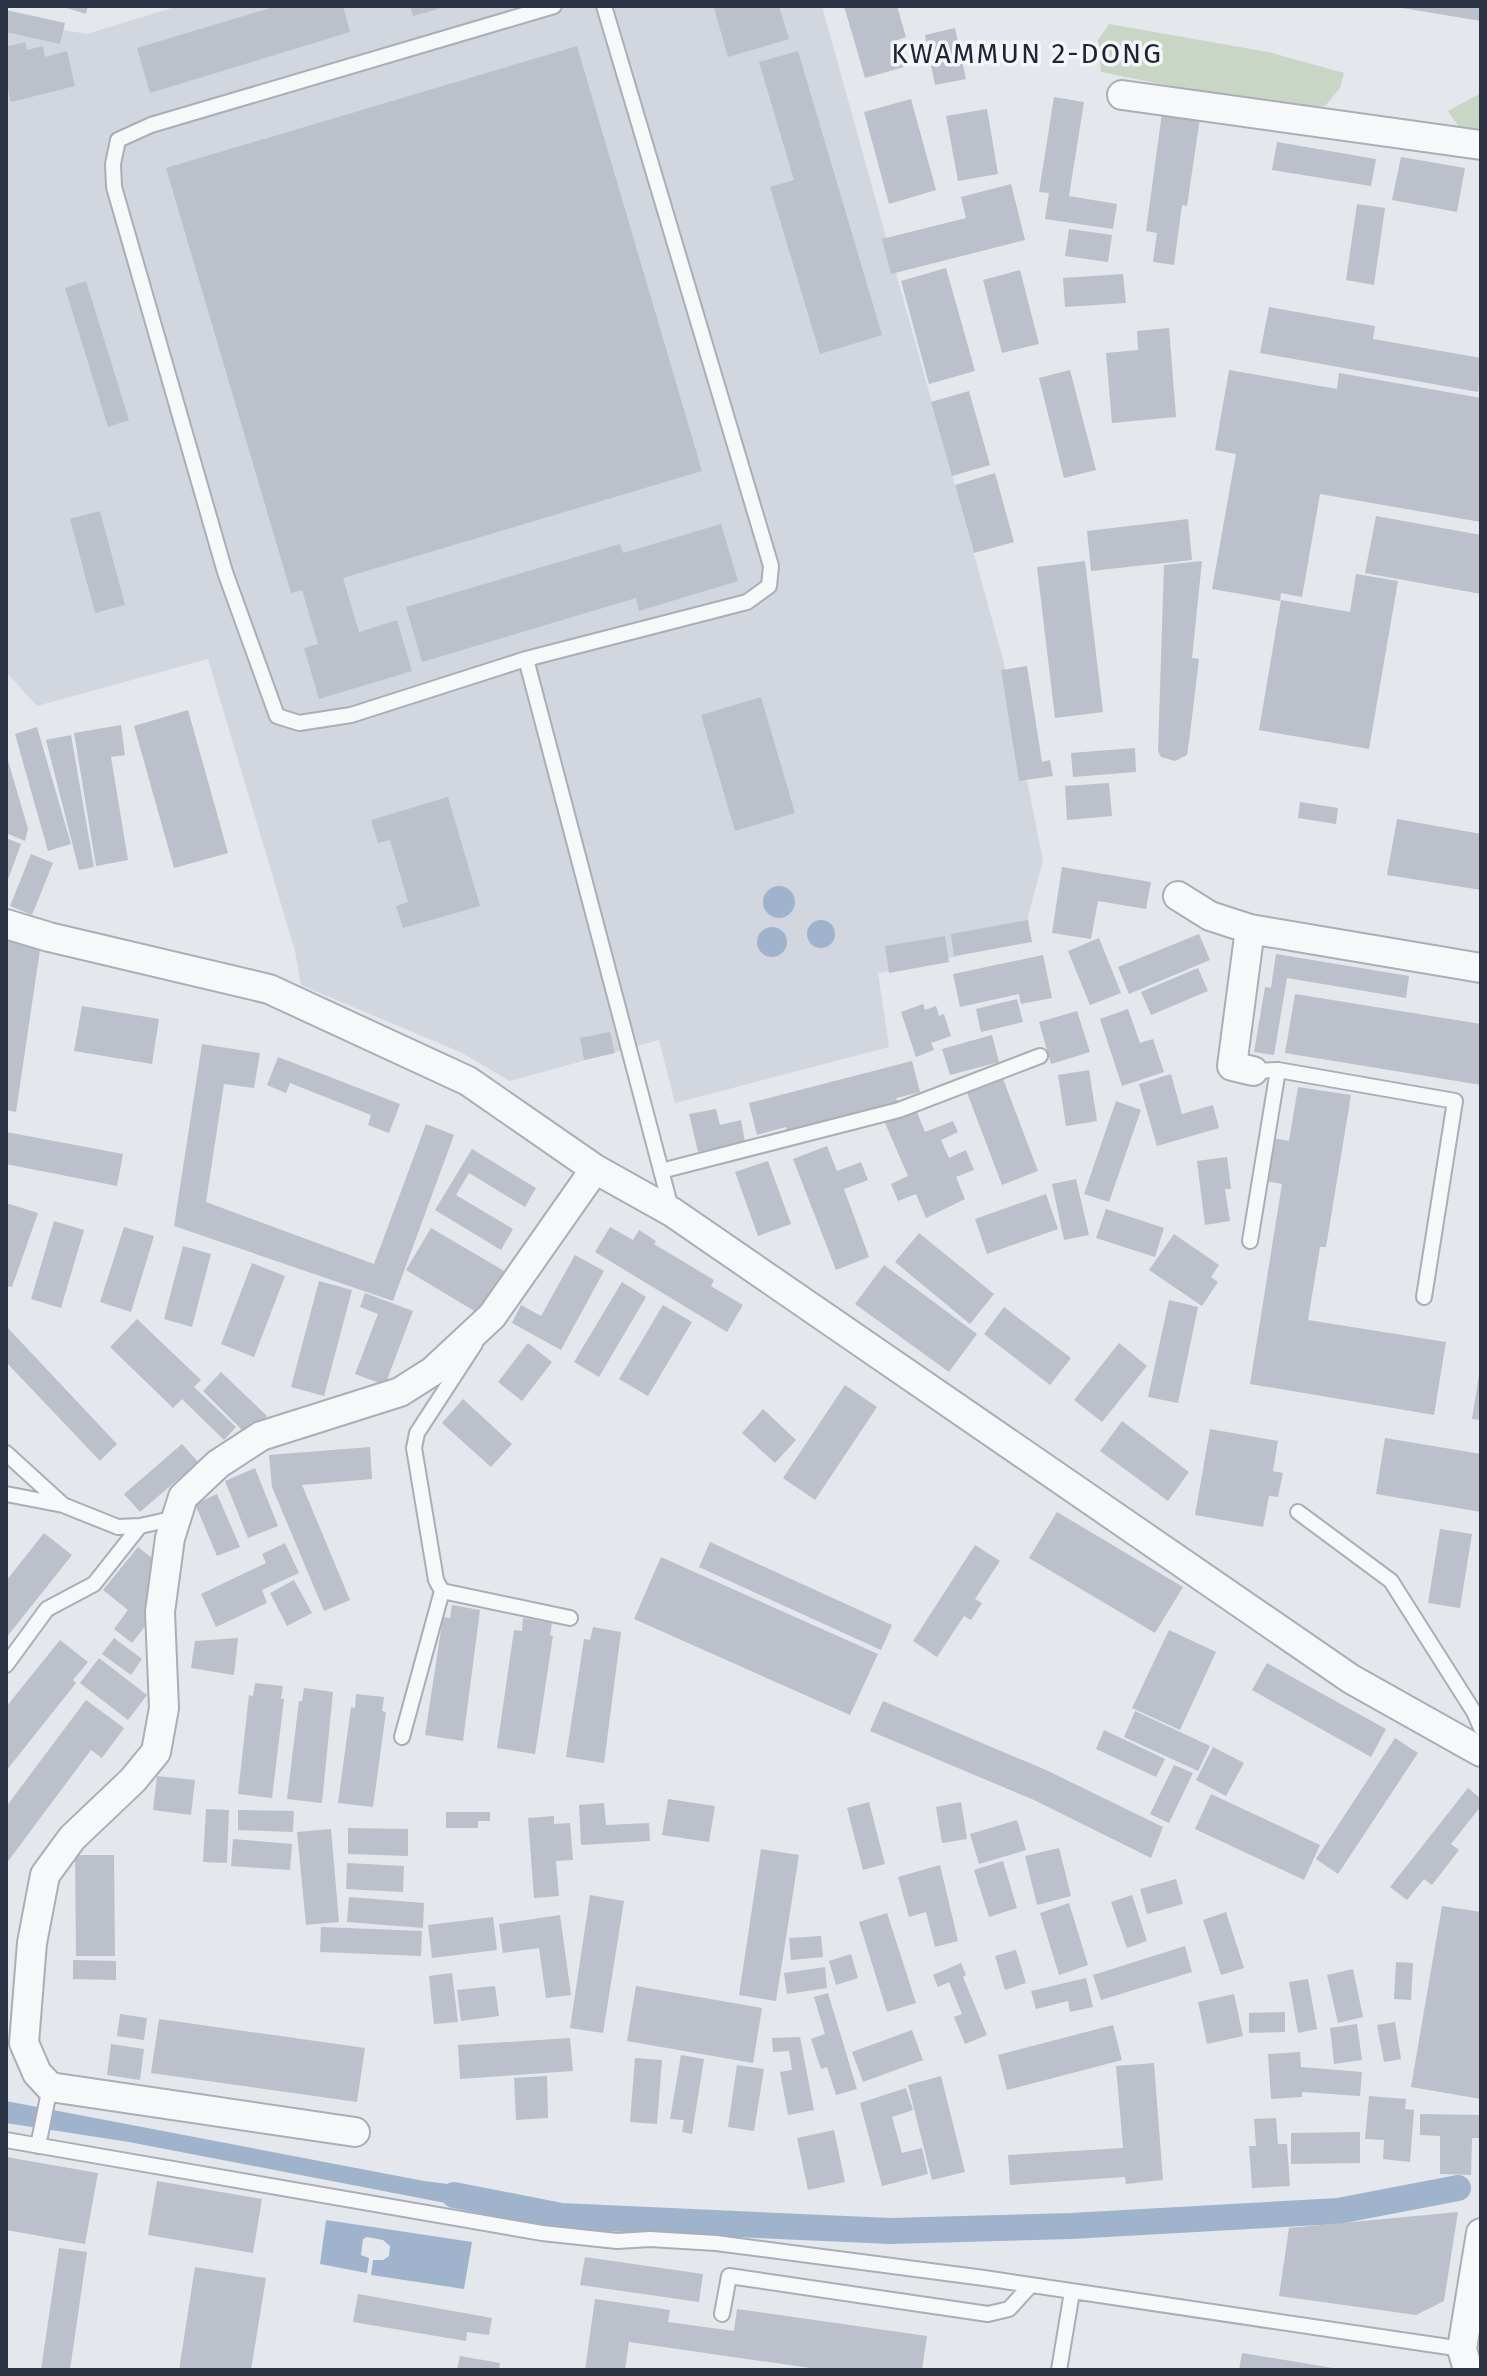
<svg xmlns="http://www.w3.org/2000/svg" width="1487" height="2376" viewBox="0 0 1487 2376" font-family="'Fira Sans',sans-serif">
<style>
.built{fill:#d2d6de}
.green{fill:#c9d6c5}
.water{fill:#9fb4cc}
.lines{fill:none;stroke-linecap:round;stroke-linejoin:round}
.canal{stroke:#9fb4cc;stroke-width:26}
.building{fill:#bbc0ca}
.service-casing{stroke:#a9aeb7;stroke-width:18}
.minor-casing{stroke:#a9aeb7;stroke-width:32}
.service{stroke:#f7f8fa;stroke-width:14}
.minor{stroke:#f7f8fa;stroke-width:28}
.labels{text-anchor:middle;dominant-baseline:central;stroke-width:7;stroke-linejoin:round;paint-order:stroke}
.quarter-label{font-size:28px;letter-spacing:2px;fill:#1d2536;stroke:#f4f6f9}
</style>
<rect width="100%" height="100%" fill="#e4e7ec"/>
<!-- built -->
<path class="built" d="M178 6H822L1003 659 1043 861 1028 916 1029 941 878 973 889 1047 675 1103 659 1040 510 1081 460 1052 301 985 295 951 208 659 37 706 6 672V20L87 34Z"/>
<!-- green -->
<path class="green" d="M1109 24 1268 52 1344 73 1340 88 1325 106 1279 108 1101 72 1098 40Z
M1481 93V129L1459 127 1448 111Z"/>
<!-- water -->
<path class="water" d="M763 902a16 16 0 1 1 32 0a16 16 0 1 1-32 0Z
M807 934a14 14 0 1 1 28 0a14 14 0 1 1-28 0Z
M757 942a15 15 0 1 1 30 0a15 15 0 1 1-30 0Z
M6 2101 424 2181 489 2189 487 2211 129 2142 6 2123Z
M326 2220 472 2242 464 2289 371 2275 373 2260H383L389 2256 390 2246 383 2240 367 2237 363 2239 361 2255 369 2258 367 2273 320 2264Z"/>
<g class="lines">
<!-- canal -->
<path class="canal" d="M454 2195 561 2216 890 2231 1071 2226 1338 2211 1458 2188"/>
</g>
<!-- building -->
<path class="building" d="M60 6H88L86 14Z
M277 6H343L350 32 150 93 137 48Z
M410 6H445V7L413 16Z
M722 6H779L789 39 728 57 714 8Z
M844 6H897L906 37 897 40 904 67 865 78Z
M1402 6H1481V21L1402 8Z
M6 10 65 23 60 44 6 32Z
M955 28 966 79 935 85 925 35Z
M25 42 27 50 43 46 45 57 67 51 75 86 11 102 6 80V47Z
M577 46 702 471 343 578 359 632 397 620 412 671 319 699 304 648 318 644 302 590 291 593 166 168Z
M798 51 882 335 820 354 770 187 794 180 759 62Z
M1054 97 1084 102 1069 196 1117 204 1113 229 1045 219 1049 193 1039 192Z
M911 99 936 190 889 204 864 112Z
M987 109 998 174 958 181 946 116Z
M1162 113 1200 118 1187 206 1182 205 1174 265 1153 262 1157 233 1146 231Z
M1277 142 1376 159 1371 186 1272 170Z
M1401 157 1465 168 1457 212 1392 200Z
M1011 184 1025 240 891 274 882 239 966 218 961 197Z
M1357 204 1385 208 1374 285 1346 280Z
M1069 229 1112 235 1108 262 1065 256Z
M946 268 975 371 929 384 901 281Z
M1020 270 1039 344 1002 353 983 280Z
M1123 274 1126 303 1065 307 1063 278Z
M86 281 129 420 108 427 65 288Z
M1269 307 1375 326 1373 339 1481 358 1478 392 1260 353Z
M1169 328 1176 417 1112 423 1106 353 1138 350 1137 331Z
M1070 370 1096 470 1064 478 1039 378Z
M1229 370 1337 389 1339 373 1481 398V522L1320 494 1302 597 1281 593 1280 601 1212 589 1236 454 1215 450Z
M969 391 990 465 952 476 931 402Z
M995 473 1014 542 974 553 955 485Z
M100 511 125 605 95 613 70 519Z
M1376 516 1481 535V594L1365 573Z
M1188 519 1192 560 1091 571 1087 531Z
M721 524 738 581 639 611 636 598 422 662 406 607 620 544 623 553Z
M1085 561 1103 712 1055 718 1037 567Z
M1202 561 1192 658 1199 659 1189 742 1187 755 1175 761 1161 757 1158 751 1164 565Z
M1356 574 1398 581 1369 749 1259 730 1281 600 1350 612Z
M1027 666 1042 762 1050 760 1053 776 1019 781 1001 670Z
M761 697 795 813 735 831 701 715Z
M188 710 228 853 174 868 134 726Z
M121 725 125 755 111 757 128 860 96 866 74 733Z
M37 727 71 844 48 851 15 734Z
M71 735 94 867 79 870 46 740Z
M1135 748 1136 772 1073 777 1071 753Z
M7 757 28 829 25 841 6 833Z
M1109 783 1112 816 1067 820 1065 786Z
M448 797 480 906 403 928 396 906 408 902 390 840 378 843 371 820Z
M1300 802 1338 808 1336 824 1298 818Z
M1397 819 1481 834V890L1387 875Z
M6 838 21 844 6 885Z
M31 854 53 863 32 915 10 906Z
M1062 867 1151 882 1146 909 1098 901 1091 939 1052 933Z
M1028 920 1032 942 954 956 951 934Z
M1199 934 1210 960 1129 994 1118 967Z
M945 936 949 962 889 973 885 946Z
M6 937 41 943 16 1112 6 1110Z
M1099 938 1121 993 1090 1005 1068 951Z
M1276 954 1409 976 1406 998 1287 978 1274 1055 1254 1052 1265 987 1271 988Z
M1043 955 1052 998 1021 1004 1019 994 960 1007 953 974Z
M1198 968 1208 991 1151 1015 1141 992Z
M1295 994 1481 1024V1085L1285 1053Z
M1017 999 1023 1022 981 1032 976 1009Z
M923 1004 925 1010 936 1006 939 1016 944 1014 951 1036 931 1043 934 1050 916 1057 901 1012Z
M82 1006 159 1019 152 1064 74 1051Z
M1128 1009 1140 1043 1153 1039 1164 1072 1122 1086 1100 1019Z
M1077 1011 1090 1052 1051 1064 1039 1022Z
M610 1032 615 1053 584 1060 580 1038Z
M992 1035 999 1062 950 1075 942 1049Z
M202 1044 260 1053 254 1088 224 1084 206 1202 374 1264 426 1124 454 1135 393 1301 174 1226Z
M278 1057 400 1104 389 1133 368 1125 371 1115 290 1083 286 1093 267 1085Z
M912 1061 920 1092 896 1098 898 1102 873 1115 788 1134 786 1127 757 1135 749 1103Z
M1089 1070 1097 1121 1066 1126 1058 1075Z
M1171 1074 1182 1114 1213 1105 1219 1128 1157 1146 1139 1084Z
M1002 1076 1038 1171 1002 1185 966 1090Z
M1298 1087 1351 1095 1326 1247H1320L1308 1320 1446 1342 1434 1415 1250 1384 1282 1184 1266 1181 1273 1138 1289 1141Z
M1116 1101 1141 1110 1109 1202 1084 1194Z
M716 1109 720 1125 741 1120 745 1142 698 1152 689 1114Z
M916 1110 925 1132 953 1121 958 1132 941 1140 949 1158 966 1150 974 1170 956 1177 965 1199 926 1218 916 1194 898 1201 891 1184 908 1176 885 1123Z
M6 1132 123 1154 117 1186 6 1164Z
M827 1146 837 1171 861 1162 868 1180 844 1189 869 1257 836 1270 793 1159Z
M472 1149 536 1188 525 1207 469 1173 456 1195 513 1229 501 1250 435 1210Z
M1227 1157 1231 1189H1225L1230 1221 1205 1225 1197 1161Z
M768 1161 791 1224 758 1236 735 1172Z
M1076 1179 1089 1235 1064 1240 1052 1184Z
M1046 1194 1058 1229 987 1254 975 1219Z
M6 1203 38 1213 12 1287 6 1286Z
M1106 1209 1164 1228 1155 1257 1096 1238Z
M54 1221 84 1230 61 1308 31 1299Z
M124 1227 154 1236 131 1312 100 1302Z
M610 1227 633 1240 639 1230 656 1241 654 1244 714 1280 711 1286 743 1305 727 1332 595 1252Z
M431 1228 506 1272 481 1315 406 1270Z
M919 1233 994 1294 970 1324 895 1262Z
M1174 1234 1219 1265 1211 1277 1218 1282 1202 1306 1149 1270Z
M183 1246 211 1254 192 1327 164 1319Z
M575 1255 604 1271 561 1350 512 1323 521 1305 541 1316Z
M252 1263 285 1276 254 1357 221 1344Z
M884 1265 977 1334 949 1372 855 1304Z
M319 1281 352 1290 324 1396 291 1387Z
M622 1282 646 1297 599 1377 574 1362Z
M365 1293 413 1311 385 1385 355 1374 378 1314 360 1307Z
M1169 1300 1198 1307 1178 1403 1148 1397Z
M663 1305 692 1322 648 1396 619 1379Z
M1004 1307 1071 1358 1050 1385 984 1334Z
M137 1319 201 1380 194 1387 236 1427 224 1440 182 1399 173 1408 110 1347Z
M6 1326 117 1444 100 1461 6 1362Z
M528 1343 552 1362 522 1401 498 1382Z
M1119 1343 1147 1366 1102 1422 1074 1400Z
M221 1372 267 1416 248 1436 203 1391Z
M1479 1375H1481V1420L1472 1419Z
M845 1385 877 1407 815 1500 783 1478Z
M463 1399 512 1444 491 1467 442 1423Z
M763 1409 796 1440 775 1463 742 1433Z
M1122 1421 1189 1472 1168 1501 1100 1451Z
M1210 1429 1278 1441 1273 1471 1283 1473 1278 1497 1269 1496 1263 1527 1195 1515Z
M1385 1438 1481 1454V1512L1376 1494Z
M182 1444 198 1462 140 1512 124 1494Z
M370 1447 372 1479 302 1485 350 1600 324 1611 272 1487 269 1455Z
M255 1468 278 1526 248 1538 225 1481Z
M217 1494 240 1547 217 1556 195 1504Z
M1057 1512 1183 1587 1155 1633 1029 1558Z
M1440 1529 1472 1534 1460 1608 1428 1603Z
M44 1533 72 1555 6 1638V1581Z
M710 1542 892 1625 881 1650 699 1567Z
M285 1543 299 1573 262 1590 267 1603 216 1627 201 1594 266 1563 262 1554Z
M975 1545 1000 1561 975 1599 982 1603 971 1620 964 1616 937 1657 913 1641Z
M138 1547 152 1558 145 1609 146 1625 132 1643 114 1629 128 1610 103 1590Z
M661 1557 878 1654 850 1715 634 1619Z
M294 1580 312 1613 287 1626 270 1593Z
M452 1605 480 1610 463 1741 425 1735 443 1617 450 1618Z
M523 1618 552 1623 550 1635 553 1636 535 1754 497 1748 514 1630 522 1631Z
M593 1627 621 1632 604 1763 566 1757 584 1639 590 1640Z
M1169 1630 1216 1652 1180 1730 1132 1708Z
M114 1638 142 1659 131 1675 102 1654Z
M238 1638 234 1675 191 1668 195 1641Z
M60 1640 88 1662 73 1680 76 1683 6 1771V1707Z
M99 1658 147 1695 128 1720 80 1683Z
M1267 1663 1386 1729 1371 1757 1252 1690Z
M255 1683 283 1686 281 1699H284L272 1798 238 1794 249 1695 253 1696Z
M304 1688 333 1692 322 1803 287 1799 299 1701H302Z
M356 1694 384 1697 382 1711 386 1712 373 1807 338 1803 351 1707 355 1708Z
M86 1700 124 1728 102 1758 91 1750 6 1864V1807Z
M883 1701 1046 1770 1163 1827 1151 1858 1034 1800 870 1731Z
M1135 1711 1210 1746 1198 1771 1124 1737Z
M1104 1730 1165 1759 1156 1777 1096 1749Z
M1395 1738 1418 1753 1338 1874 1316 1859Z
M1213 1747 1244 1763 1226 1796 1196 1780Z
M1174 1765 1193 1773 1169 1823 1150 1814Z
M157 1776 195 1780 191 1815 153 1810Z
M1468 1788 1481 1799V1806L1451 1844 1459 1850 1432 1885 1424 1879 1407 1900 1390 1887Z
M1211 1794 1320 1845 1304 1880 1195 1829Z
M668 1799 715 1806 709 1842 662 1835Z
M869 1802 885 1864 863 1870 847 1808Z
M961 1802 967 1839 942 1843 936 1807Z
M604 1803 606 1825 649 1823 650 1841 581 1845 579 1805Z
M206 1809 229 1810 227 1863 203 1862Z
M238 1810 294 1811 293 1832 238 1830Z
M446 1812H490V1821H478V1828H446Z
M554 1816V1824L570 1823 573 1860 556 1861 559 1896 534 1898 528 1818Z
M1017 1820 1026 1850 979 1864 970 1834Z
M348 1828 408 1829V1856L348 1854Z
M331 1829 339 1922 306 1925 297 1832Z
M233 1839 292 1844 290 1870 231 1866Z
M1059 1848 1071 1896 1037 1905 1025 1856Z
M761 1849 799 1855 776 2001 739 1995Z
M75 1855H114L115 1956H76Z
M1003 1861 1017 1908 989 1917 974 1870Z
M347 1863 404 1866 403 1892 346 1889Z
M940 1865 958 1941 935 1947 926 1912 909 1917 898 1877Z
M1176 1879 1183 1904 1147 1914 1140 1889Z
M590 1895 624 1901 603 2033 570 2028Z
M1132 1895 1147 1941 1127 1948 1111 1902Z
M349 1897 424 1903 423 1928 347 1922Z
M1069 1903 1088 1965 1059 1975 1040 1913Z
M1442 1906 1481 1912V2099L1411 2087Z
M1226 1912 1244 1968 1221 1975 1203 1920Z
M887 1913 916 2003 887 2012 859 1922Z
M560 1915 571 1995 546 1998 539 1948 503 1953 499 1924Z
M493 1917 497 1950 432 1958 428 1925Z
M321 1927 422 1931 421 1956 320 1952Z
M821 1936 823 1957 791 1960 789 1938Z
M1185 1946 1192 1972 1101 2000 1093 1975Z
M1016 1950 1026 1983 1005 1990 995 1956Z
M851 1954 858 1978 836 1985 829 1961Z
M73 1960 116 1961V1980L73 1979Z
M1396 1962 1413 1963 1411 2000 1394 1999Z
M961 1963 966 1975 963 1977 987 2035 965 2044 954 2017 962 2014 949 1982 938 1987 933 1975Z
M825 1967 827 1988 787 1994 784 1973Z
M1353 1969 1363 2017 1338 2023 1327 1975Z
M452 1973 458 2022 434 2024 429 1976Z
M1086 1978 1093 2007 1070 2012 1068 2001 1036 2009 1031 1991Z
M1308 1979 1317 2029 1298 2033 1289 1982Z
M495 1986 499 2016 461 2021 457 1990Z
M636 1986 762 2008 753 2063 627 2041Z
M828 1993 857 2089 836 2095 827 2067 821 2069 811 2039 825 2034 814 1997Z
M1234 1994 1243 2036 1207 2044 1198 2002Z
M1285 2012V2032L1249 2033V2013Z
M120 2014 147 2018 144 2040 117 2036Z
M159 2019 365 2048 357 2102 151 2073Z
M1395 2022 1401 2059 1384 2062 1377 2025Z
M1357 2024 1362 2060 1334 2064 1330 2028Z
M1113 2025 1122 2060 1007 2090 998 2055Z
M912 2030 923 2060 863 2082 852 2052Z
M800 2037 814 2110 788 2115 780 2072 792 2070 789 2051 773 2052 772 2038Z
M570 2038 573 2071 460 2079 458 2045Z
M111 2044 144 2049 140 2080 107 2075Z
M1300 2052 1301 2067 1362 2072 1360 2096 1302 2092V2097L1271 2099 1268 2054Z
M681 2055 704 2059 692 2134 682 2132 684 2120 670 2119Z
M635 2058 662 2060 657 2124 630 2122Z
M1154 2063 1163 2180 1126 2184 1125 2177 1010 2185 1008 2155 1123 2148 1116 2066Z
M737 2065 764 2069 754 2131 728 2127Z
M547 2076 548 2118 516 2120 514 2078Z
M941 2076 965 2172 932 2180 908 2085Z
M906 2088 913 2110 892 2117 902 2153 922 2148 928 2174 882 2186 860 2103Z
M1369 2096 1406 2099 1405 2109 1414 2110 1410 2162 1383 2159 1384 2140 1365 2139Z
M1420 2114 1481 2115V2138H1472L1471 2175 1440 2174V2136L1420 2135Z
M1276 2118 1278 2144H1287L1290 2186 1252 2188 1249 2146H1256L1254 2119Z
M834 2130 845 2182 808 2190 797 2138Z
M1360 2132V2163L1291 2164V2133Z
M6 2157 98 2173 85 2244 6 2230Z
M157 2181 262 2199 253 2253 148 2235Z
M1458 2212 1444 2301 1416 2315 1279 2296 1289 2228Z
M59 2248 87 2252 70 2370H41Z
M585 2257 703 2274 699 2302 580 2285Z
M195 2267 266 2278 251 2370H179Z
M358 2294 492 2318 489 2335 467 2332 466 2341 353 2322Z
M595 2299 670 2310 668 2322 734 2331 737 2309 927 2336 922 2370H824L629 2342 625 2370H585Z
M1242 2353 1333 2368 1332 2370H1239Z
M460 2356 500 2363 499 2370H457Z"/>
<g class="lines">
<!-- service casing -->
<g class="service-casing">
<path id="service" d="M554 6 151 125 118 140 113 164 114 187 225 572 277 716 299 723 351 715 526 659 747 602 769 586 771 566 604 6
M526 659 672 1212
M1253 1071 1278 1070 1455 1101 1424 1297
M661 1171 899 1110 1040 1056
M1250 1241 1278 1070
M475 1344 417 1433 414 1448 436 1580 442 1591 570 1618
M6 1453 63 1505 118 1527 140 1526 176 1518
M6 1494 63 1505
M1298 1512 1391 1581 1474 1712 1481 1728
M6 1665 47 1609 94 1584 140 1526
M402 1737 442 1591
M6 2140 542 2233 617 2241 650 2239 716 2243 984 2278 1462 2349
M38 2146 50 2087
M722 2314 729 2276 988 2314 1009 2309 1030 2286
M1059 2370 1072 2292"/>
</g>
<!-- minor casing -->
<g class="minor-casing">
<path id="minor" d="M1122 95 1481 145
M1178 896 1210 916 1250 929 1481 968
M6 924 49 937 269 989 468 1081 595 1169 672 1212 1351 1679 1481 1752
M1250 929 1232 1066 1253 1071
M355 2132 50 2087 37 2073 24 2043 32 1943 45 1875 72 1838 133 1780 156 1752 164 1708 160 1612 170 1538 183 1497 218 1464 261 1436 400 1392 433 1371 492 1316 595 1169
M1468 2370 1462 2349 1481 2233"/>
</g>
<!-- service -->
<use href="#service" class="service"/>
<!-- minor -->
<use href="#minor" class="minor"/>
</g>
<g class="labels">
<!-- quarter labels -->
<g class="quarter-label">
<text x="1027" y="53">KWAMMUN 2-DONG</text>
</g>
</g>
<!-- border -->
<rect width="1487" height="2376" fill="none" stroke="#2b3445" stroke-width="16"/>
</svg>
